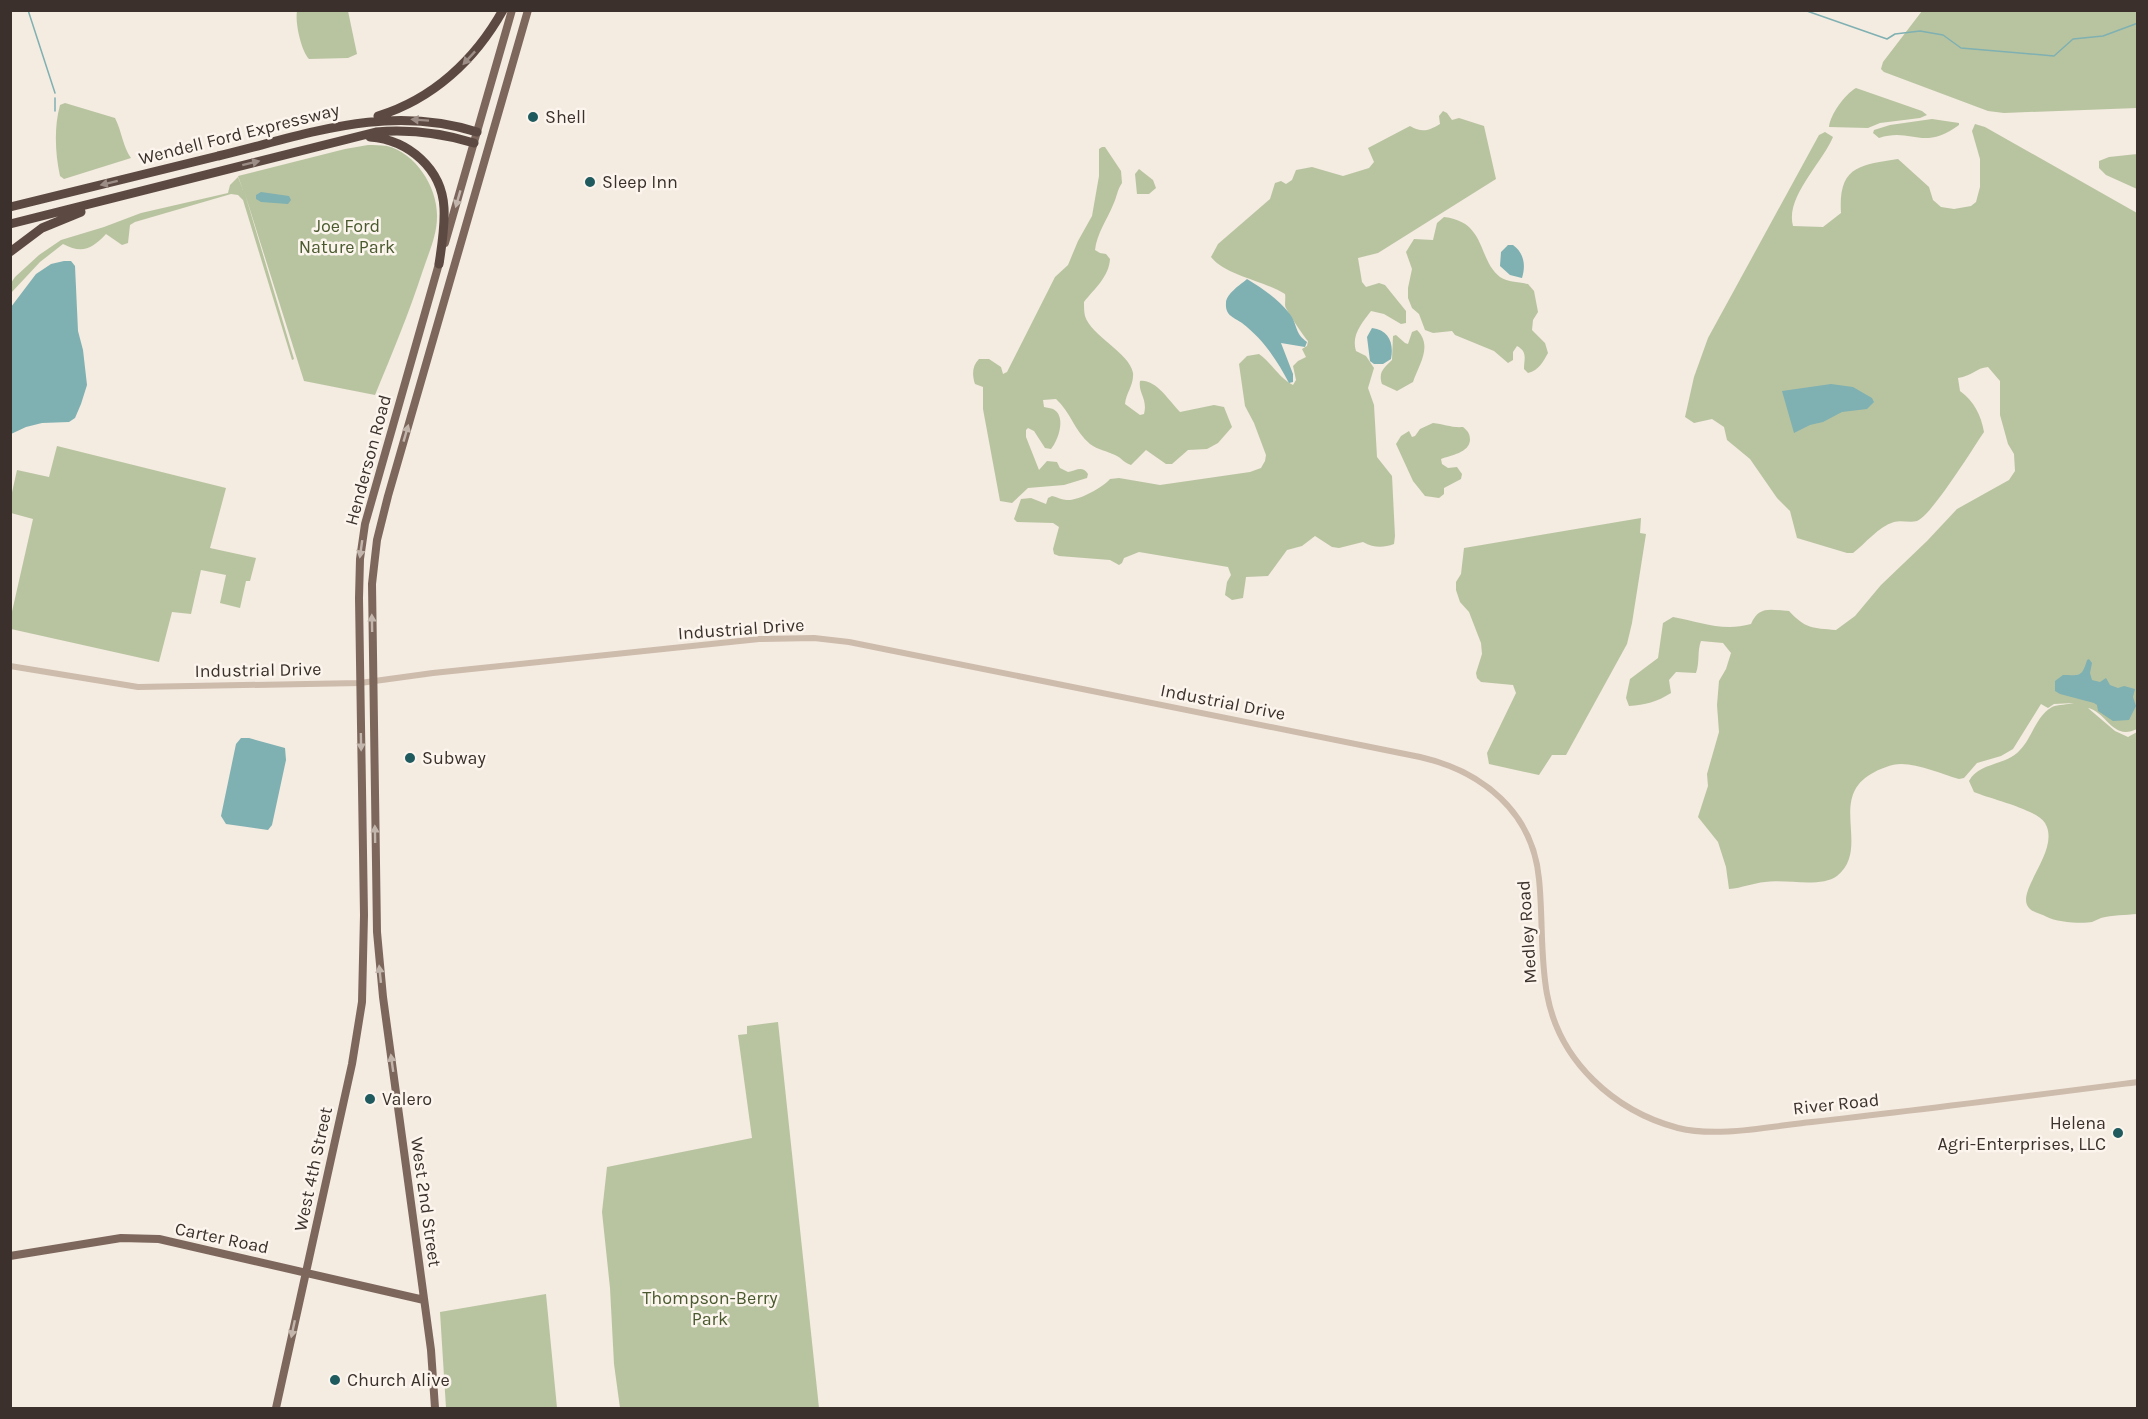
<svg xmlns="http://www.w3.org/2000/svg" width="2148" height="1419" viewBox="0 0 2148 1419" font-family="Karla,sans-serif">
<style>
.green{fill:#b8c4a0}
.water{fill:#7fb0b2}
.lines{fill:none;stroke-linecap:round;stroke-linejoin:round}
.stream{stroke:#7fb0b2;stroke-width:1.5}
.minor{stroke:#cdbbac;stroke-width:6}
.major{stroke:#7d675c;stroke-width:8}
.highway{stroke:#5c4a42;stroke-width:9}
.oneway{fill:#9c8e87}
.oneway2{fill:#c2b5ac}
.poi-dot{fill:#1f5a5e;stroke:#fbf5ee;stroke-width:2}
.labels{text-anchor:middle;dominant-baseline:central;stroke-width:5;stroke-linejoin:round;paint-order:stroke}
.poi-label{font-size:18px;fill:#3b302b;stroke:#fbf5ee;text-anchor:start}
.street-label{font-size:18px;fill:#3b302b;stroke:#fbf5ee}
.park-label{font-size:18px;fill:#4a5a2e;stroke:#fbf5ee}
</style>
<rect width="100%" height="100%" fill="#f4ebe1"/>
<!-- green -->
<path class="green" d="M297 11H348L357 54 348 58 309 59C301 50 295 23 297 11Z
M1922 11H2137V108L2004 113 1988 111 1884 72 1881 69 1883 62Z
M1856 88 1922 111 1927 115 1920 118 1880 123 1868 128 1829 127C1830 115 1845 94 1856 88Z
M65 103 115 118C122 132 123 147 131 158L64 179 60 176C55 153 54 127 60 105Z
M1443 111 1447 113 1452 120 1459 118 1484 126 1496 179 1378 253 1358 258 1362 282 1366 287 1379 283 1385 285 1406 311V323L1401 324 1384 314 1371 311C1362 323 1351 335 1356 351L1366 356 1374 368 1368 388 1374 405 1377 457 1392 476 1395 536 1394 544C1383 548 1374 548 1363 542L1339 548 1332 547 1315 536 1302 546 1287 550 1268 576 1246 577 1243 598 1232 600 1225 595 1227 582 1231 575 1228 567 1139 552 1124 558 1122 563 1119 565 1110 560 1059 556 1054 554 1053 549 1059 527 1053 523 1017 522 1014 519 1021 499 1031 498 1046 504 1048 498 1052 496C1057 497 1062 500 1067 500 1078 501 1102 488 1110 479L1119 478 1160 485 1250 472 1261 468 1265 461 1266 455 1254 423 1245 406 1239 364 1247 356 1259 354C1272 363 1279 378 1293 385L1296 380 1293 366 1298 361 1306 357 1302 349 1307 346 1308 341C1305 338 1288 313 1286 308 1284 305 1286 299 1285 294 1263 280 1226 276 1211 257L1218 244 1270 199 1275 183 1281 181 1286 184 1292 180 1296 170 1312 167 1343 176 1369 168 1374 162 1368 148 1410 126C1422 133 1428 131 1440 124L1439 116Z
M1932 119 1959 123V125C1922 152 1912 127 1879 138L1873 133 1874 130 1890 125Z
M1975 124 1985 127 2137 213V729C2112 741 2107 712 2088 708L2115 731 2128 737 2137 732V914C2126 915 2112 915 2101 918 2098 919 2095 921 2092 922 2082 924 2056 922 2047 917 2042 914 2034 913 2030 909 2012 893 2062 851 2045 823 2036 809 1990 799 1974 792L1969 781C1979 762 2006 766 2020 750 2032 738 2036 716 2052 707 2058 704 2068 705 2074 703L2054 704 2048 708 2041 704 2013 749 2001 756 1977 763 1964 778 1959 779C1941 774 1920 764 1901 764 1892 764 1879 769 1871 774 1828 799 1871 849 1837 876 1821 888 1785 879 1765 882 1753 883 1742 888 1729 889L1726 867 1718 842 1698 817 1708 786 1707 774 1719 732 1717 705 1719 681 1726 669 1731 653 1723 643 1701 641C1697 651 1700 662 1696 673L1676 672 1669 680 1671 693C1657 702 1645 705 1629 706L1626 698 1630 679 1658 658 1663 623 1673 617C1700 622 1723 632 1751 624 1759 605 1771 610 1789 611 1806 629 1812 628 1836 630L1855 616 1881 585 1927 541 1957 509 2009 480 2015 471 2014 454 2008 444 2000 415V381L1988 367C1976 368 1972 376 1958 378L1960 391C1974 401 1981 415 1984 432 1973 448 1932 515 1917 521 1910 523 1901 520 1894 522 1878 527 1866 543 1853 553H1847L1797 538 1790 511 1777 498 1750 459 1727 440 1724 427 1712 419 1694 423 1685 417 1694 377 1708 338 1819 135 1825 132 1833 137C1823 162 1785 197 1793 226L1823 227 1841 213C1838 166 1860 165 1898 159L1929 187 1933 200 1941 207 1954 209 1971 206 1976 202 1980 187V159L1972 131Z
M368 145C374 145 381 145 387 146 416 153 438 188 437 217 437 235 429 252 423 270 409 313 392 354 375 395L304 381 245 194 294 359 292 360 243 200 238 195 231 194 135 222 130 225 128 243 122 245 106 234C92 249 82 254 63 244L40 262 11 293V283L15 277 39 255 61 240 104 227 141 213 228 193 230 185 238 177 243 190 238 176 345 149Z
M1102 147H1105L1121 171 1122 183C1117 190 1117 197 1113 205 1107 220 1097 233 1095 250L1100 253 1106 254 1110 259C1109 277 1094 289 1084 302 1084 307 1084 312 1085 316 1091 336 1130 353 1133 373 1134 385 1126 393 1125 404L1140 415 1144 414C1148 399 1138 393 1140 381 1156 379 1169 401 1180 412L1214 405 1224 407 1232 427 1218 443 1207 449 1188 450 1172 464H1166L1146 450 1131 465C1124 463 1122 458 1115 455 1107 451 1098 450 1090 444 1075 432 1070 411 1056 399L1043 400 1044 407C1047 408 1051 408 1053 409 1067 416 1058 441 1051 449L1045 448 1034 431 1028 428 1026 430V437L1039 470 1047 461 1057 462 1060 468 1068 472C1076 471 1082 465 1088 474L1087 478 1064 485 1028 488 1012 503 1000 501 983 409V387L975 384C972 375 972 366 979 359H989L1001 367 1003 374 1007 372 1055 277 1068 265 1078 241 1092 216 1099 176V149Z
M2137 154V189L2106 175 2099 168V161L2109 157Z
M1139 169 1153 180 1156 188 1149 194H1137L1135 174Z
M1444 217C1487 222 1477 259 1500 277 1507 282 1520 282 1528 284L1534 291 1538 312 1533 320 1532 330 1545 343 1548 353C1543 362 1539 370 1528 373L1524 369C1524 359 1528 352 1517 346L1513 352V360L1508 363 1494 351 1455 335 1452 331 1433 333 1425 330 1419 314 1412 308 1408 298V288L1412 269 1406 252 1414 239 1433 240 1437 223Z
M1417 330C1433 346 1419 364 1413 382L1397 391 1382 384C1378 372 1384 368 1392 360L1393 336 1396 335 1405 343 1408 344 1412 332Z
M1433 423C1444 424 1452 428 1463 427 1468 431 1470 434 1470 440 1469 453 1451 455 1441 459L1442 464 1448 468 1457 467 1462 474 1461 479 1444 488V494L1439 498 1425 496 1413 481 1396 444 1401 436 1409 431 1412 437 1415 436 1420 429Z
M57 446 226 488 210 548 256 558 250 581H246L240 608 220 603 226 575 201 570 191 614 172 612 159 662 11 629V616L33 519 11 513V497L17 470 49 477Z
M1641 518 1640 533 1646 534 1632 623 1627 644 1566 755H1552L1539 775 1489 764 1487 753 1516 693 1513 685 1481 682 1477 678 1476 673 1482 654 1481 643 1469 612 1460 602 1456 590V582L1461 574 1464 548Z
M778 1022 819 1408H620L614 1364 610 1288 602 1212 607 1167 752 1138 738 1035 747 1034V1026Z
M546 1294 557 1408H446L440 1312Z"/>
<!-- water -->
<path class="water" d="M261 192 289 196 291 200 288 204 261 202 256 199V195Z
M1508 245H1513C1524 253 1526 265 1522 278L1510 275 1500 266 1501 252Z
M64 261H71L75 266 78 331 83 350 87 385 81 404 75 418 69 422 42 423 26 427 11 434V307L36 274 51 264Z
M1247 279C1262 288 1278 299 1289 313 1298 324 1294 333 1307 342L1305 347 1281 343 1293 374V382L1289 383C1277 360 1263 339 1242 323 1234 317 1225 316 1226 303 1226 294 1240 285 1247 279Z
M1372 328C1389 330 1394 343 1391 359L1383 364H1374L1370 361 1367 337Z
M1831 384 1853 387 1872 398 1874 402 1867 409 1842 412 1823 422 1810 425 1794 433 1782 391Z
M2089 659 2092 663 2090 673 2092 680 2100 682 2106 678 2110 685 2118 688 2124 686 2135 689 2133 697 2136 706 2129 720 2113 721 2098 711 2097 705 2094 703 2060 694 2055 691V681L2063 675C2079 675 2082 678 2087 660Z
M241 738H249L285 748 286 760 272 825 268 830 226 824 221 816 236 744Z"/>
<g class="lines">
<!-- stream -->
<path class="stream" d="M28 10 55 93
M1804 10 1887 39 1895 34 1920 31 1943 35 1961 48 2054 56 2073 39 2103 36 2138 23
M55 98V111"/>
<!-- minor -->
<path class="minor" d="M10 666 138 687 360 683 433 673 759 639 814 638 849 642 1420 757C1482 771 1533 812 1539 879 1543 917 1540 956 1547 994 1559 1061 1614 1111 1678 1128 1718 1138 1771 1126 1812 1122 1921 1110 2029 1096 2138 1082"/>
<!-- major -->
<path class="major" d="M445 243 512 10
M10 1256 121 1238 159 1239 424 1300
M276 1408 352 1064 362 1002 364 915 359 598 360 559 365 524 440 260
M435 1408 431 1350 383 997 377 932 372 584 377 540 388 496 528 10"/>
<!-- highway -->
<path class="highway" d="M378 116C433 99 475 60 503 10
M370 137C409 140 442 169 444 208 445 227 442 245 439 264
M10 207C80 190 149 173 218 156 306 135 387 103 477 132
M10 224 376 132C410 129 441 133 474 143
M10 252 42 228 81 212"/>
</g>
<!-- one-way arrows -->
<defs><path id="oneway-solid" d="M-6-.8H1V-3.2L6.5 0L1 3.2V.8H-6Z" transform="scale(1.5)"/></defs>
<g class="oneway">
<use href="#oneway-solid" transform="translate(469 58) rotate(133)"/>
<use href="#oneway-solid" transform="translate(420 120) rotate(-176)"/>
<use href="#oneway-solid" transform="translate(251 163) rotate(-14)"/>
<use href="#oneway-solid" transform="translate(109 183) rotate(166)"/>
</g>
<g class="oneway2">
<use href="#oneway-solid" transform="translate(458 199) rotate(106)"/>
<use href="#oneway-solid" transform="translate(406 433) rotate(-74)"/>
<use href="#oneway-solid" transform="translate(361 549) rotate(98)"/>
<use href="#oneway-solid" transform="translate(372 623) rotate(-91)"/>
<use href="#oneway-solid" transform="translate(361 742) rotate(89)"/>
<use href="#oneway-solid" transform="translate(375 834) rotate(-91)"/>
<use href="#oneway-solid" transform="translate(380 974) rotate(-96)"/>
<use href="#oneway-solid" transform="translate(392 1063) rotate(-98)"/>
<use href="#oneway-solid" transform="translate(293 1329) rotate(102)"/>
</g>
<!-- markers -->
<g class="poi-dot">
<circle cx="533" cy="117" r="6"/>
<circle cx="590" cy="182" r="6"/>
<circle cx="410" cy="758" r="6"/>
<circle cx="370" cy="1099" r="6"/>
<circle cx="2118" cy="1133" r="6"/>
<circle cx="335" cy="1380" r="6"/>
</g>
<g class="labels">
<!-- poi labels -->
<g class="poi-label">
<text x="545" y="117">Shell</text>
<text x="602" y="182">Sleep Inn</text>
<text x="422" y="758">Subway</text>
<text x="382" y="1099">Valero</text>
<text x="2106" y="1123" text-anchor="end">Helena<tspan x="2106" dy="21">Agri-Enterprises, LLC</tspan></text>
<text x="347" y="1380">Church Alive</text>
</g>
<!-- street labels -->
<g class="street-label">
<text transform="translate(239 134) rotate(-14)">Wendell Ford Expressway</text>
<text transform="translate(368 460) rotate(-75)">Henderson Road</text>
<text transform="translate(741 629) rotate(-4)">Industrial Drive</text>
<text transform="translate(258 670) rotate(-1)">Industrial Drive</text>
<text transform="translate(1223 702) rotate(11)">Industrial Drive</text>
<text transform="translate(1527 932) rotate(-94)">Medley Road</text>
<text transform="translate(1836 1104) rotate(-6)">River Road</text>
<text transform="translate(313 1169) rotate(-78)">West 4th Street</text>
<text transform="translate(426 1202) rotate(82)">West 2nd Street</text>
<text transform="translate(222 1238) rotate(12)">Carter Road</text>
</g>
<!-- park labels -->
<g class="park-label">
<text x="347" y="226">Joe Ford<tspan x="347" dy="21">Nature Park</tspan></text>
<text x="710" y="1298">Thompson-Berry<tspan x="710" dy="21">Park</tspan></text>
</g>
</g>
<!-- border -->
<rect width="2148" height="1419" fill="none" stroke="#3b302b" stroke-width="24"/>
</svg>
